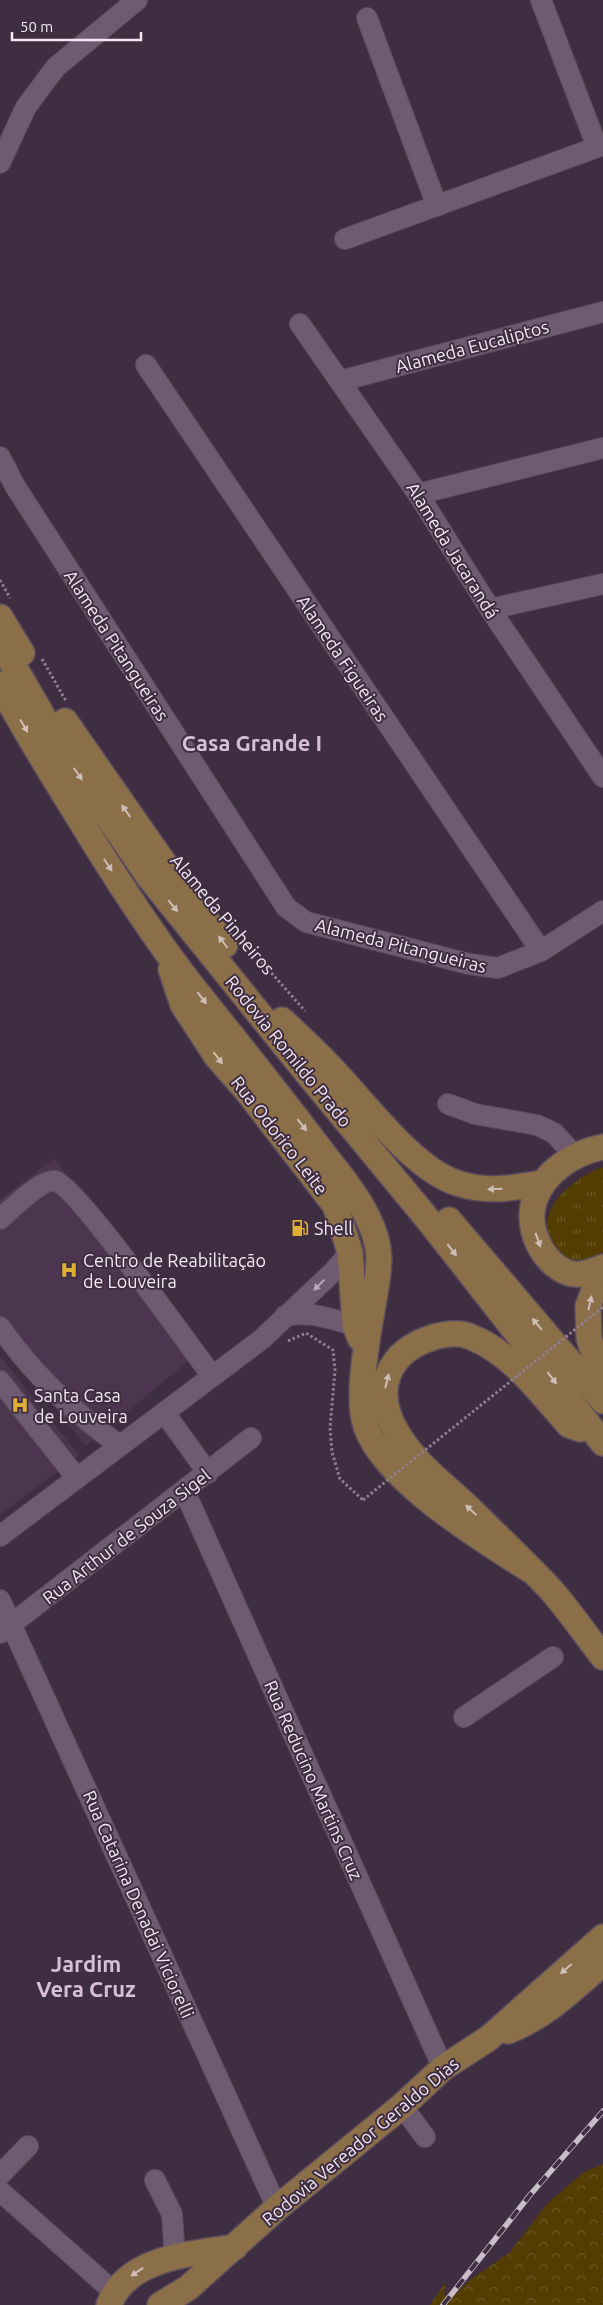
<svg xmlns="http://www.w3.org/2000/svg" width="603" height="2305" viewBox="0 0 603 2305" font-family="Ubuntu,sans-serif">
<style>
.built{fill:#4c354e}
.grass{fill:url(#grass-tufts)}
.forest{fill:url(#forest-crowns)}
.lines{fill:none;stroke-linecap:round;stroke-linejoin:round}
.minor-casing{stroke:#5b4c5c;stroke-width:22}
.major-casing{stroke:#5b4c5c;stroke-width:28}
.path{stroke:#8f7f90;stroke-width:3;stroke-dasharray:2.5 2.5;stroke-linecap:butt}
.minor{stroke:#6f5b71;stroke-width:20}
.major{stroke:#8b6f48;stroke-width:25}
.rail-casing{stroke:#cabdcb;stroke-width:5.5}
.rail{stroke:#3f2d41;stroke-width:4;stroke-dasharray:11;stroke-linecap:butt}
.path-bridge{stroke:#8f7f90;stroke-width:3;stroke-dasharray:2.5 2.5;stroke-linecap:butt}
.oneway{fill:#cfbdb8}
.oneway2{fill:#b8a8b9}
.labels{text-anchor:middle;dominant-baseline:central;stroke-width:4;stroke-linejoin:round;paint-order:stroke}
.street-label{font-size:18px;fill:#f3e7f4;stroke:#3f2d41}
.poi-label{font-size:18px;fill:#f3e7f4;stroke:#3f2d41;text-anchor:start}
.district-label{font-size:22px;font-weight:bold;fill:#d6bfd7;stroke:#3f2d41}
</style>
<defs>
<pattern id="grass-tufts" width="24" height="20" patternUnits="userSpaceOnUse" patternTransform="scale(1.25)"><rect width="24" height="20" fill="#533d00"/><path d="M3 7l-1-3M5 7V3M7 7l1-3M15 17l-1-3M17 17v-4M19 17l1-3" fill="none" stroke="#6c5926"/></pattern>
<pattern id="forest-crowns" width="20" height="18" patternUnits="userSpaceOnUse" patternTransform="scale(1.25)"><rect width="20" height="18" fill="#533d00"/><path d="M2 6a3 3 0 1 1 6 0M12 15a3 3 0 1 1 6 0" fill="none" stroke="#6c5926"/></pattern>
</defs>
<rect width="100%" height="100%" fill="#3f2d41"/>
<!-- built -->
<path class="built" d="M54 1158 200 1351 86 1446 0 1339V1200Z
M0 1356 79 1455 0 1515Z"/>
<!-- grass -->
<path class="grass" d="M603 1167V1260C596 1261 587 1263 580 1263 572 1262 563 1255 557 1249 526 1216 573 1177 603 1167Z"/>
<!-- forest -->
<path class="forest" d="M603 2164V2305H430L446 2282 444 2294 448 2301 471 2279 509 2253 547 2204 584 2172Z"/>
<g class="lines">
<!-- minor casing -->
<g class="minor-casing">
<path id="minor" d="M541 0 597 147
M367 18 437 206
M0 163 26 107 56 67 137 0
M345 239 603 145
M300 324 418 494 490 609 603 777
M146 365 541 951
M340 381 603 312
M0 457 15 486 286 907 306 922 469 964 498 968 541 951 603 911
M418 494 603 448
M490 609 603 584
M448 1104 475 1114 537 1125 554 1133 575 1156
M0 1219C12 1209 41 1179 55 1181 75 1185 192 1349 212 1376
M285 1316C309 1310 332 1320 355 1325
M0 1327C33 1374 73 1412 119 1445
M0 1381 76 1477
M164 1412 208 1473
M185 1492 443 2068
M0 1536 262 1339 334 1271 350 1252
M0 1600 277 2208
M0 1633 251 1438
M464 1717 553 1657
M402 2106 425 2137
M0 2175 28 2146
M155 2180 172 2214 175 2257
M0 2191 114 2292"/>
</g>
<!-- major casing -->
<g class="major-casing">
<path id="major" d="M0 617 22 653
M0 642 65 755 149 877 302 1067 430 1222 603 1443
M0 684C22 727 49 769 74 810 111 871 149 931 192 986 235 1040 279 1094 320 1149 336 1170 355 1192 367 1216 386 1253 378 1273 372 1311 367 1340 358 1391 364 1419 375 1475 483 1540 530 1570
M65 721 166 866 225 945
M171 969 183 1005 217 1057 247 1091 335 1205 350 1252 355 1325 360 1338
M282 1020C300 1037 318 1053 334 1071 366 1104 413 1169 457 1183 486 1193 514 1188 543 1183
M603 1147C575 1152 545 1171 535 1199 525 1226 541 1263 569 1273 580 1277 593 1271 603 1267
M449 1220 603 1401
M603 1268 588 1306 589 1338 603 1385
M580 1429 569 1425C540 1393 512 1353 471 1337 460 1332 445 1334 434 1337 388 1351 372 1389 396 1431 415 1465 447 1486 474 1513 500 1539 527 1564 552 1591 570 1612 586 1635 603 1657
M508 2031C545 2017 573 1989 603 1963
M109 2305C127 2257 191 2254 235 2247
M160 2305 188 2288 277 2208 402 2106 443 2068 489 2038 603 1937"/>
</g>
<!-- path -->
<path class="path" d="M0 580 10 598
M42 659 66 701
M245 943 305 1011
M288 1341 306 1333 333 1350 335 1370 330 1428 332 1452 340 1479 363 1500"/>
<!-- minor -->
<use href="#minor" class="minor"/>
<!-- major -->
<use href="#major" class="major"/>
<!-- rail casing -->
<g class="rail-casing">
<path id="rail" d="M443 2305 530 2195 603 2111"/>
</g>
<!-- rail -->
<use href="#rail" class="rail"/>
<!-- path-bridge -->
<path class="path-bridge" d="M363 1500 603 1307"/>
</g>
<!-- one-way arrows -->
<defs><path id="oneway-solid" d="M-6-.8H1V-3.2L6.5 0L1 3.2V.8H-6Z" transform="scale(1.25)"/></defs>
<g class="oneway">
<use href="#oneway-solid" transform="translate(24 726) rotate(60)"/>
<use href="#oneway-solid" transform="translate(78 774) rotate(55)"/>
<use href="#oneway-solid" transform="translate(126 811) rotate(-125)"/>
<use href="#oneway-solid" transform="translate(108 865) rotate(57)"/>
<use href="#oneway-solid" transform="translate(173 906) rotate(51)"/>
<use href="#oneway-solid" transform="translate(223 942) rotate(-127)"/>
<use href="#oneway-solid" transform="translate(202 998) rotate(52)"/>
<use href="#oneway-solid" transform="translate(218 1058) rotate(52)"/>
<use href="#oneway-solid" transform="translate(302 1125) rotate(52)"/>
<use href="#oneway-solid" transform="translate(495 1189) rotate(178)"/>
<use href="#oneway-solid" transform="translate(538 1240) rotate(70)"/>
<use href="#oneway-solid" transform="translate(452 1250) rotate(52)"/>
<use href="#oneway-solid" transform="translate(590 1303) rotate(-77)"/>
<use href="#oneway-solid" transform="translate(537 1324) rotate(-130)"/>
<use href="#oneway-solid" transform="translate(552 1378) rotate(52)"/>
<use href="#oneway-solid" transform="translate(387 1381) rotate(-76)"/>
<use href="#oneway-solid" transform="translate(471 1510) rotate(-137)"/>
<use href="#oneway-solid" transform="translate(566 1969) rotate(139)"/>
<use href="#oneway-solid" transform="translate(137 2272) rotate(146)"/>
</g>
<use class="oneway2" href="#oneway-solid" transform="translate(319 1285) rotate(136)"/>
<!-- icons -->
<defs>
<g id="fuel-bare" transform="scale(1.35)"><path d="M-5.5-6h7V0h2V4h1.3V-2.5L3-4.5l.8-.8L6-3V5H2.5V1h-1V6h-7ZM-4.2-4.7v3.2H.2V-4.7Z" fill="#e0b034" stroke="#3f2d41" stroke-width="2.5" paint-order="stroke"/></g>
<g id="hospital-bare" transform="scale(1.35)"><path d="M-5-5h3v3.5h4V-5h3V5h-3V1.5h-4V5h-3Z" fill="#e0b034" stroke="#3f2d41" stroke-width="2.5" paint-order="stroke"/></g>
</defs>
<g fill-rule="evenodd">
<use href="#fuel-bare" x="300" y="1228"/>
<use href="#hospital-bare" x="69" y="1270"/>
<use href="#hospital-bare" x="20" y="1405"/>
</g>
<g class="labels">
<!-- street labels -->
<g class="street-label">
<text transform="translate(472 346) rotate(-15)">Alameda Eucaliptos</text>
<text transform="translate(453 550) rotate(58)">Alameda Jacarandá</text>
<text transform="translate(117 645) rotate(57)">Alameda Pitangueiras</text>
<text transform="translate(343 658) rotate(56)">Alameda Figueiras</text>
<text transform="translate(223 914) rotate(50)">Alameda Pinheiros</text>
<text transform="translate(401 945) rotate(14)">Alameda Pitangueiras</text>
<text transform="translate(289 1051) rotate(51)">Rodovia Romildo Prado</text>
<text transform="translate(280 1135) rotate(52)">Rua Odorico Leite</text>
<text transform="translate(126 1536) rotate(-38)">Rua Arthur de Souza Sigel</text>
<text transform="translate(314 1780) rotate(66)">Rua Reducino Martins Cruz</text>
<text transform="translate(139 1904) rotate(66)">Rua Catarina Denadai Viciorelli</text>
<text transform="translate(360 2141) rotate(-40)">Rodovia Vereador Geraldo Dias</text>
</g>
<!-- poi labels -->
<g class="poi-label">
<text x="314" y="1228">Shell</text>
<text x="83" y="1260">Centro de Reabilitação<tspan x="83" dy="21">de Louveira</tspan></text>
<text x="34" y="1395">Santa Casa<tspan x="34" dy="21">de Louveira</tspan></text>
</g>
<!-- district labels -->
<g class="district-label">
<text x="252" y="742">Casa Grande I</text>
<text x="86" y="1963">Jardim<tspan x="86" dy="25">Vera Cruz</tspan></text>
</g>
</g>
<!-- scale -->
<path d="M12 32v8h129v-8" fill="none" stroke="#f3e7f4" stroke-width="2.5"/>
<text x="20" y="32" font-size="15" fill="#f3e7f4" stroke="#3f2d41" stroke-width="4" paint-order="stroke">50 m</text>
</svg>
